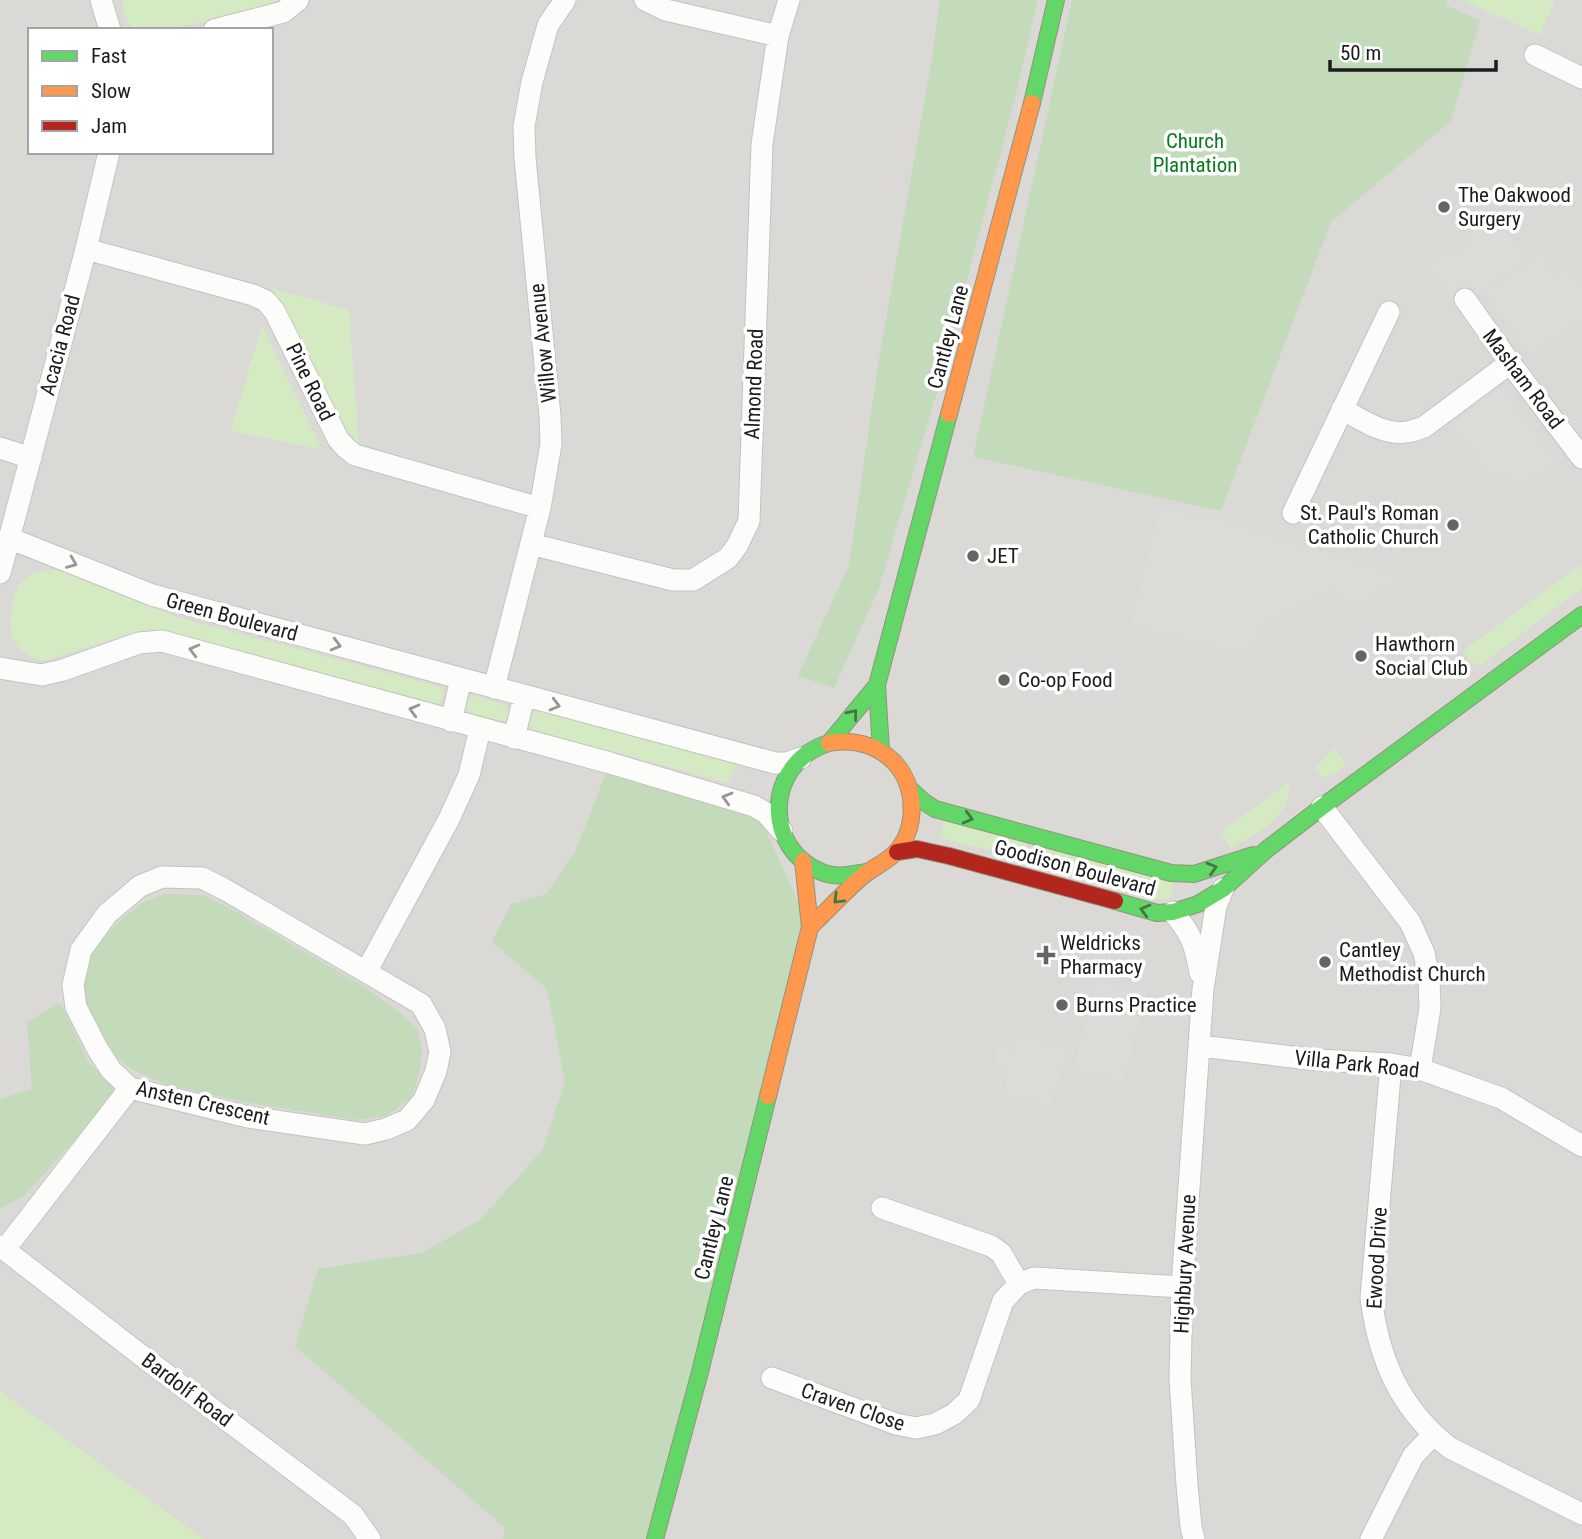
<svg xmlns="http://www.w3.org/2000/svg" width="1582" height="1539" viewBox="0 0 1582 1539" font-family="'Roboto Condensed',sans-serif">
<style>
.residential{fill:#dad9d6;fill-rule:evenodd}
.grass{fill:#d4eac2}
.forest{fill:#c3dbba}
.parking{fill:#dbdbd8}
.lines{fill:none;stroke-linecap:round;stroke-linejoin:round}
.street-casing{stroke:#c3c3c1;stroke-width:23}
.fast-casing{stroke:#91957d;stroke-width:18}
.slow-casing{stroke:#91957d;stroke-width:18}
.jam-casing{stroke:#91957d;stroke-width:18}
.street{stroke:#fcfcfb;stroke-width:21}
.fast{stroke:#63d668;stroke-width:16}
.slow{stroke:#ff974d;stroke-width:16}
.jam{stroke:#b3261e;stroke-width:16}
.oneway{stroke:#979797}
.oneway2{stroke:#407942}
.poi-dot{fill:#646462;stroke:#fff;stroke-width:2.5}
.labels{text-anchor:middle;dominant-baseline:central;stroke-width:7;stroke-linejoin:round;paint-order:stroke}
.park-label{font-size:21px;fill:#0a7b1c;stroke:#fff}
.poi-label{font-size:21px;fill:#1c1c1c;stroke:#fff;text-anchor:start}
.street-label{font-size:21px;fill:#1c1c1c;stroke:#fff}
</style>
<rect width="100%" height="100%" fill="#ebeae5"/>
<!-- residential -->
<path class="residential" d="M0 0H1582V1539H0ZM30 30H271V152H30Z"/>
<!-- grass -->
<path class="grass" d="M122 0H287L279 5C254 10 153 37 135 29 125 24 124 9 122 0Z
M1462 0H1555L1540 35Z
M271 288 349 310 359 444 345 435 310 357Z
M262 325 322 450 231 431Z
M1579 566 1582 570V588L1482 664 1471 663 1463 651Z
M52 570H63L176 617 441 687 444 693 442 699 437 704 149 630 126 635 45 661C15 653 7 638 12 608 14 597 17 585 26 578 34 572 43 571 52 570Z
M473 696C485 698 502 701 509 711L508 719 501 723 470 714 467 707 468 699Z
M540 711 737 765 727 783 535 730 529 725C529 716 532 713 540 711Z
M1334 748 1346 764 1334 774 1321 778 1315 767Z
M1288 783C1297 814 1252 835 1231 849L1221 832Z
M944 820 1026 843 1027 851 1019 857 940 838Z
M1049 850 1174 880 1170 898 1163 900 1047 870 1041 863 1043 855Z
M0 1391 204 1539H0Z"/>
<!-- forest -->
<path class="forest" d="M940 0H1038L1015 98 939 385 879 588 834 688 798 676 849 565 879 359 931 64Z
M1072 0H1447L1446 5 1480 21 1451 121 1331 222 1221 511 973 457Z
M610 763 754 806 810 927 651 1539H503L505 1528 295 1346 318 1269 421 1253 480 1220 543 1149 565 1082 547 989 492 942 511 904 546 894 575 852Z
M164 894 204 895 226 906 368 989 403 1015 417 1029 422 1050 419 1075 411 1098 386 1116 356 1120 250 1103 168 1085 135 1071 118 1059 93 1021 83 1000V967L109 931 124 917 142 903Z
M60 1003 89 1063 119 1091 24 1196 0 1209V1099L32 1089 27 1022Z"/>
<!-- parking -->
<path class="parking" d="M1495 215 1526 259 1458 308 1426 265 1448 249 1453 256 1473 242 1468 235Z
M1540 253 1556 275 1568 267 1582 287V318L1530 355 1485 293Z
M1502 387 1555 462 1520 487 1509 472 1495 482 1451 424Z
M1160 508 1226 522 1400 576 1352 609 1336 588 1318 594 1271 621 1240 654 1131 626Z
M1096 982 1148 992 1122 1082 1073 1069Z
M1019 1036 1067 1049 1051 1107 1003 1094 1009 1070 994 1064 999 1046 1013 1050Z"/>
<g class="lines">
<!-- street casing -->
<g class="street-casing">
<path id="street" d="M101 0 110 30
M645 0 666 10 778 36
M214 30 283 12 298 0
M1535 55 1582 78
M86 249 253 295 266 301 275 312 338 439 346 448 355 455 540 508
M1465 299 1510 363 1582 458
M1342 409C1361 419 1384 436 1407 432 1413 431 1418 429 1424 427L1510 363
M0 448 31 458
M1293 513 1389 312
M9 538 152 595 775 763H787L801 758
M531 544 673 580H693L728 558 737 546 749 521 762 144 778 36 789 0
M0 573 86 249 109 152
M0 668 42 675 63 670 139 643 162 641 610 763 754 806 766 813 782 831
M494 688 540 508 551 444 550 416 525 158 524 126 532 82 548 25 565 0
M451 721 461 679
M514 738 524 697
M1322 807 1410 922 1424 953 1429 978 1430 1008 1420 1069
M162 877 202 878 224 889 421 1004 435 1029 440 1052 436 1071 424 1100 407 1120 386 1129 365 1134 248 1117 130 1088 111 1070 98 1050 76 1007 73 985 81 950 107 914 140 886Z
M1173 912C1192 935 1195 944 1200 973
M366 972 449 819 469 775 480 729
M1200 1046 1318 1060 1391 1064 1420 1069 1501 1098 1582 1146
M1391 1064 1371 1298C1379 1360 1400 1409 1450 1448L1582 1514
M882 1208 991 1246 1001 1253 1019 1284
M0 1246 142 1356 353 1515 370 1539
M5 1249 130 1088
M772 1378 896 1424 916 1428 935 1424 954 1414 969 1400 1003 1301 1019 1284 1034 1278 1182 1287
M1194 1539 1191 1527 1187 1485 1180 1379 1182 1287 1203 989 1216 906 1223 889
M1371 1539 1413 1456 1433 1435"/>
</g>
<!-- fast casing -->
<g class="fast-casing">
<path id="fast" d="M1032 103 1056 0
M830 742 877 685
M829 743C764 763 762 850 824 873 838 878 853 874 867 872
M881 751 877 685 949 414
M909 788 923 801 935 809 1171 873 1194 874 1253 855
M1115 901 1157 913 1173 912 1198 904 1223 889 1266 850 1322 807 1582 615
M655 1539 700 1372 768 1096"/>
</g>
<!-- slow casing -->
<g class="slow-casing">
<path id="slow" d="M949 414 1032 103
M810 927C828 910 845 891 864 875 874 867 885 863 895 853 918 829 917 785 893 761 875 744 852 739 829 743
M768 1096 810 927 803 861"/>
</g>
<!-- jam casing -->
<g class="jam-casing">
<path id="jam" d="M897 852 917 849 949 856 1115 901"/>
</g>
<!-- street -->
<use href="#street" class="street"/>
<!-- fast -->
<use href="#fast" class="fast"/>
<!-- slow -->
<use href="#slow" class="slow"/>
<!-- jam -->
<use href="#jam" class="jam"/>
</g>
<!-- one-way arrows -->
<defs><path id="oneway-chevron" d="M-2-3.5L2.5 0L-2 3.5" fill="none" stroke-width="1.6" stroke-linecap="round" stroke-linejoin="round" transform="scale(1.75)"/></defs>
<g class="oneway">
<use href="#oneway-chevron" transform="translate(72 563) rotate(22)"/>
<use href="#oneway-chevron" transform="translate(336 645) rotate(15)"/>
<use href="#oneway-chevron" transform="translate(194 650) rotate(-165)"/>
<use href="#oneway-chevron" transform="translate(555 705) rotate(15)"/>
<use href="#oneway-chevron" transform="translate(414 710) rotate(-165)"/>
<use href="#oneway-chevron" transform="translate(727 798) rotate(-164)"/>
</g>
<g class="oneway2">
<use href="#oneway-chevron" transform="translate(853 714) rotate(-51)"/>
<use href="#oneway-chevron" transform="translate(968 818) rotate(15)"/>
<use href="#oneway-chevron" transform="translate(1212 868) rotate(-17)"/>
<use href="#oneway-chevron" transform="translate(838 899) rotate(136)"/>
<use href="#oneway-chevron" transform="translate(1145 910) rotate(-165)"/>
</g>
<!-- markers -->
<g class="poi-dot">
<circle cx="1444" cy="207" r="7"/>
<circle cx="1453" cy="525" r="7"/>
<circle cx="973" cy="556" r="7"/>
<circle cx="1361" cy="656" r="7"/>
<circle cx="1004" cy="680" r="7"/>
<path d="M1042.5 944.5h7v7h7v7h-7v7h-7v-7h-7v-7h7z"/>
<circle cx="1325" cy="962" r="7"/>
<circle cx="1062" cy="1005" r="7"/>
</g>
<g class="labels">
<!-- park labels -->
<g class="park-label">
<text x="1195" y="141">Church<tspan x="1195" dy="24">Plantation</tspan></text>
</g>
<!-- poi labels -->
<g class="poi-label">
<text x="1458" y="195">The Oakwood<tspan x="1458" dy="24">Surgery</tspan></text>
<text x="1439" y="513" text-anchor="end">St. Paul's Roman<tspan x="1439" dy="24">Catholic Church</tspan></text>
<text x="987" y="556">JET</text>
<text x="1375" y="644">Hawthorn<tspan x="1375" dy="24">Social Club</tspan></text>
<text x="1018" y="680">Co-op Food</text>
<text x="1060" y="943">Weldricks<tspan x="1060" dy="24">Pharmacy</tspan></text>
<text x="1339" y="950">Cantley<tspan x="1339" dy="24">Methodist Church</tspan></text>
<text x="1076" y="1005">Burns Practice</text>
</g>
<!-- street labels -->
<g class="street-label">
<text transform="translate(948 337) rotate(-75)">Cantley Lane</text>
<text transform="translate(543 343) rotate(-96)">Willow Avenue</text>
<text transform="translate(60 345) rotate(-75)">Acacia Road</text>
<text transform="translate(1523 379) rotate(53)">Masham Road</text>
<text transform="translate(310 382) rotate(64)">Pine Road</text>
<text transform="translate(754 384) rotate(-88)">Almond Road</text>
<text transform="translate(232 617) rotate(15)">Green Boulevard</text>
<text transform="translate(1075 868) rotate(15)">Goodison Boulevard</text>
<text transform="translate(1357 1064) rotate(6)">Villa Park Road</text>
<text transform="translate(203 1103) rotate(13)">Ansten Crescent</text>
<text transform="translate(714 1228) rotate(-76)">Cantley Lane</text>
<text transform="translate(1377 1258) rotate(-87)">Ewood Drive</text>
<text transform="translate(1185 1264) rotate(-87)">Highbury Avenue</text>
<text transform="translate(187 1390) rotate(37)">Bardolf Road</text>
<text transform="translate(853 1407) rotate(19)">Craven Close</text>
</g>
</g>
<!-- legend -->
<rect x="28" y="28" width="245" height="126" fill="#ffffff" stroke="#a4a4a4" stroke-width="2"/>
<rect x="42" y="51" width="35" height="10" fill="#63d668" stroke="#a4a4a4" stroke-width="2"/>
<text x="91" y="63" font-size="21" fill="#1c1c1c">Fast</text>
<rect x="42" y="86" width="35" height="10" fill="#ff974d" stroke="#a4a4a4" stroke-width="2"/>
<text x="91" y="98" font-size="21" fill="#1c1c1c">Slow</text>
<rect x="42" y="121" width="35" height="10" fill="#b3261e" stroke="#a4a4a4" stroke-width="2"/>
<text x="91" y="133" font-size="21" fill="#1c1c1c">Jam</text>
<!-- scale -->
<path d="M1330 60v10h166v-10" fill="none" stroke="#1c1c1c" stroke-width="3.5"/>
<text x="1340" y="60" font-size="21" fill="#1c1c1c" stroke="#ffffff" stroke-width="5" paint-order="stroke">50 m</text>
</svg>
